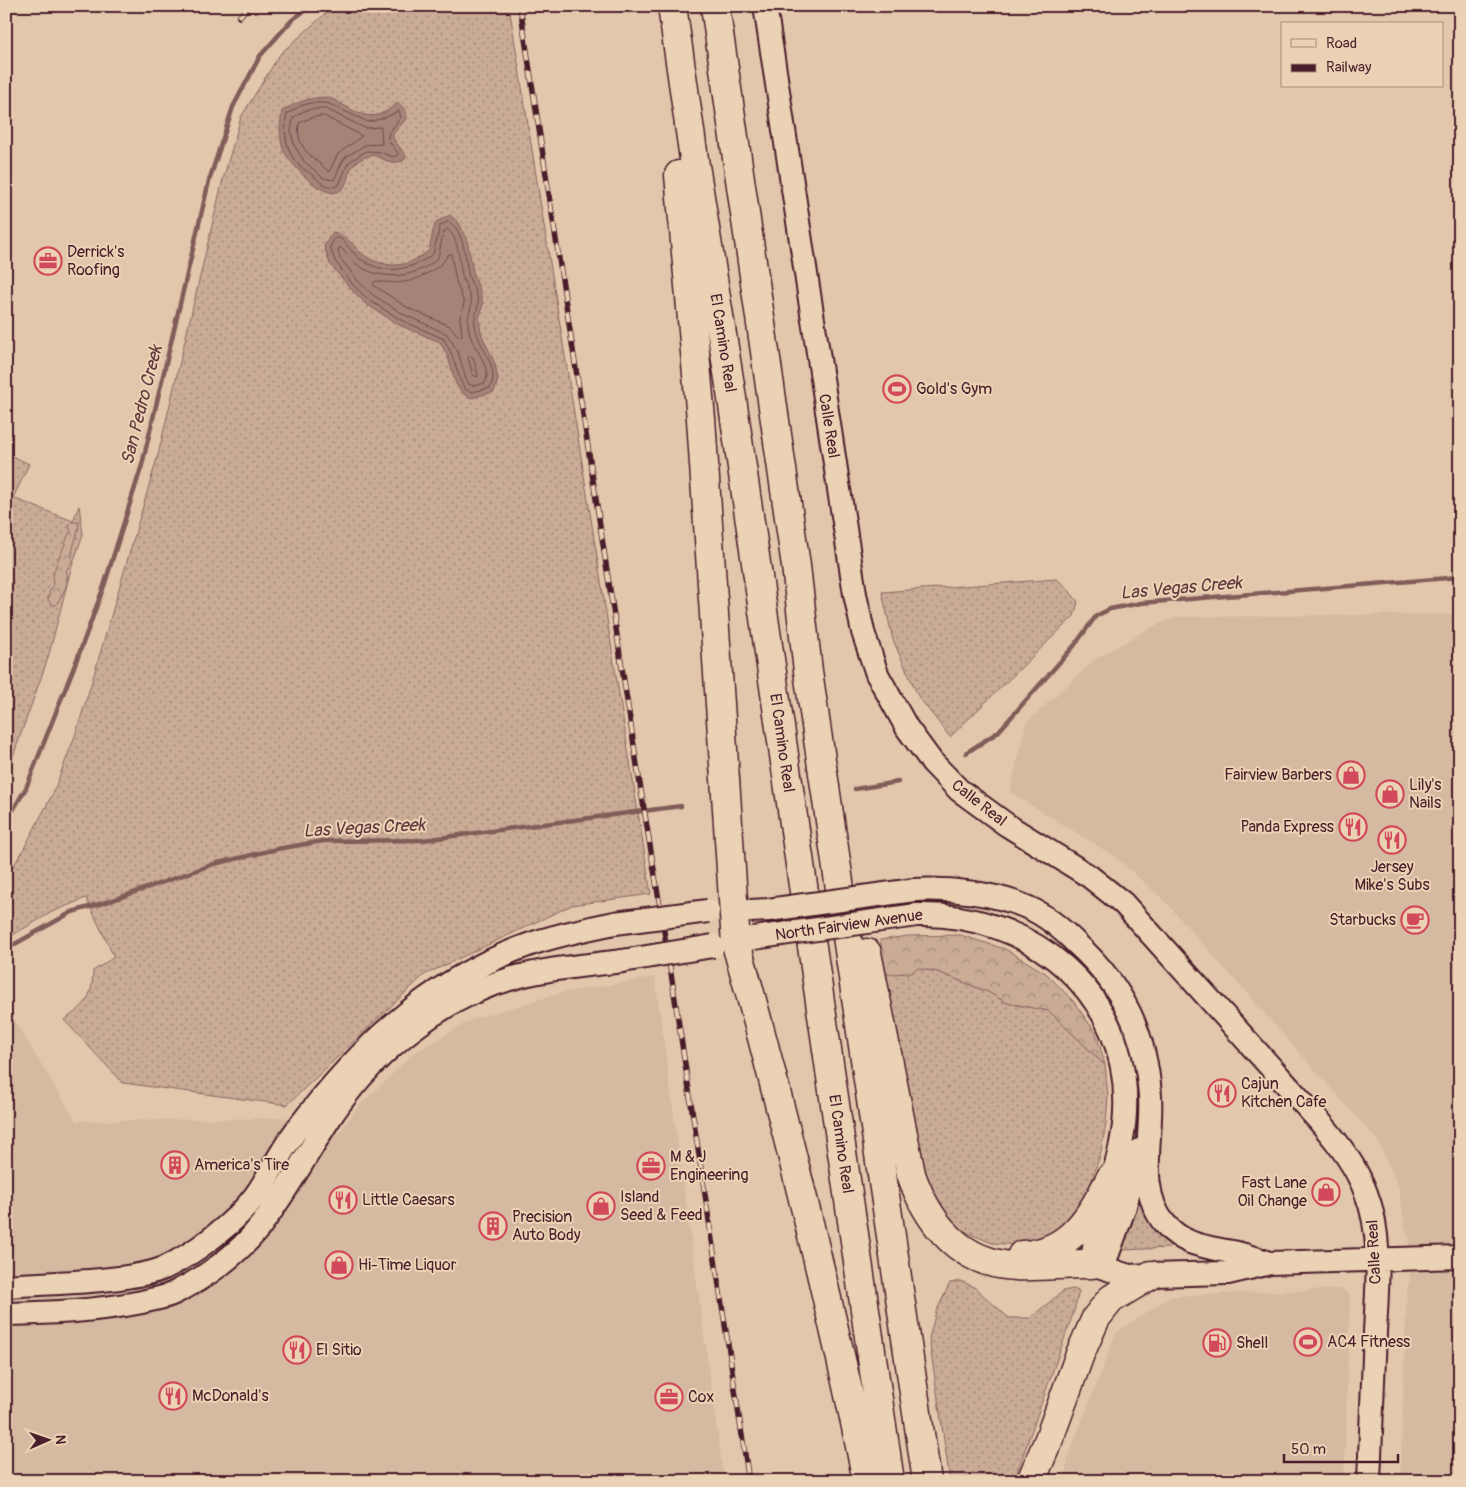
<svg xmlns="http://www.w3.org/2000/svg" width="1466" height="1487" viewBox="0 0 1466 1487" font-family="Pangolin,sans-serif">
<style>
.built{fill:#d5b9a1}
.grass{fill:url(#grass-dots);stroke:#8a6560}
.forest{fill:url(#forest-crowns);stroke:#8a6560}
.water{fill:#a58478;stroke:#815c59}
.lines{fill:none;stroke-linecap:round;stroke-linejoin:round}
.shore{stroke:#6e474a;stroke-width:1}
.stream{stroke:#815c59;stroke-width:4.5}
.secondary-casing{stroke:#4a1f2b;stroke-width:26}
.motorway-casing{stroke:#4a1f2b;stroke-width:31}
.secondary{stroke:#ecd2b4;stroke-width:22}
.motorway{stroke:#ecd2b4;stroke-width:28}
.rail-casing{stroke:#4a1f2b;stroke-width:5.5}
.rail{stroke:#ecd2b4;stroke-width:4;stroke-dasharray:11;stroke-linecap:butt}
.secondary-bridge-casing{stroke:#4a1f2b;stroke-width:26;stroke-linecap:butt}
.secondary-bridge{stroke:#ecd2b4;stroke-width:22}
.labels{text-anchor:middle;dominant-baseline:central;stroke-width:4;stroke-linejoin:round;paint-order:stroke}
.poi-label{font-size:16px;fill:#4a1f2b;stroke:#ecd2b4;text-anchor:start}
.street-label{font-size:16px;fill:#4a1f2b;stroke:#ecd2b4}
.water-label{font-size:18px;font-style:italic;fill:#61383e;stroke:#ecd2b4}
</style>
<defs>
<pattern id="grass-dots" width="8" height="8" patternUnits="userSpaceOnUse" patternTransform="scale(1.25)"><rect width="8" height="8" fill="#c9ab96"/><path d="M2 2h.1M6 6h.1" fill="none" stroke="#a58b7b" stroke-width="1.8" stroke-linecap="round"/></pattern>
<pattern id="forest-crowns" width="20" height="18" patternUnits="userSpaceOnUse" patternTransform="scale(1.25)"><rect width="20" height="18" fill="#c9ab96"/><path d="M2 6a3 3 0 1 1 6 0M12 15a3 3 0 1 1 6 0" fill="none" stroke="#a58b7b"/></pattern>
</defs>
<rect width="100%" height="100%" fill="#e2c7ac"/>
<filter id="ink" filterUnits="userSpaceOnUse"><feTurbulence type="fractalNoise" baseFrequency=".02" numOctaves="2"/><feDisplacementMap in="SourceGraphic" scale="10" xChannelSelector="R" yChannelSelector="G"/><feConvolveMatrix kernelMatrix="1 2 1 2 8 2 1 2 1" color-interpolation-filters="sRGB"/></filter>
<g filter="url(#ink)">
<!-- built -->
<path class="built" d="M1460 614V1481H1400L1407 1289 1410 1282 1409 1237 1405 1227 1398 1186 1378 1141 1163 899 1114 856 1010 792 1026 723 1097 658 1148 629 1176 617Z
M655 977 724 1481H6V1026L14 1020 76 1121 289 1118 338 1135 356 1109 414 1053 473 1019 561 993Z
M1342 1289 1349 1294 1350 1299 1344 1481H1064L1068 1457 1116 1333 1171 1296Z"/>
<!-- grass -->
<path class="grass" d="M334 6H509L651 894 572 905 424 975 287 1105 123 1083 64 1020C86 1005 92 999 93 971L114 957 86 898 52 912 6 939V876L20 856 53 793 75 736 93 678 158 455 222 183 241 117 280 54Z
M6 453 29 464 13 498 73 521 79 506 83 534 71 569 48 658 6 776Z
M1057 579 1067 588 1078 602 1074 616 950 737 918 696 893 640 882 592Z
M917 968 938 972 988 992 1007 1003 1049 1011 1105 1065 1108 1096 1106 1123 1101 1152 1091 1183 1079 1206 1062 1227 1034 1243 1017 1245 992 1243 966 1232 948 1219 932 1198 921 1167 886 974 911 973Z
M1139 1201H1141L1153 1227 1170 1245 1169 1248 1122 1250Z
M961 1281 974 1287 1009 1318H1030L1063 1291 1073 1289 1079 1291 1074 1311 1014 1481H950L929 1338 936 1312 950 1283Z"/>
<!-- forest -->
<path class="forest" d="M72 522H79C79 536 70 548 72 562L66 571C71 583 62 594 56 605H52L48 600 50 590 53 587C50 571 64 549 69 533L71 532 69 525Z
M960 935 1005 949 1047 974 1073 1001 1096 1033 1105 1065 1049 1011 1007 1003 988 992 938 972 917 968 911 973 886 974 880 940 908 936Z"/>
<!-- water -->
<path class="water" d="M328 97C356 110 371 129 398 102L406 111 407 118 393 134V138L406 156 404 160C401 161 396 163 393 162 384 162 377 153 368 156 364 157 354 163 352 167 346 175 349 188 337 192 320 197 289 163 283 149 279 136 280 124 282 111 299 101 308 98 328 97Z
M450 215 459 223 467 240 474 276 479 288 483 304 479 319 481 333 495 364 498 380 494 392 471 398 462 393 456 384 448 357 440 342 399 325 366 304 351 289 330 264 324 246 333 232C346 235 351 243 360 252 372 263 393 268 408 263 415 260 423 255 429 251L433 231 436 222Z"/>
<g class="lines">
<!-- shore -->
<path class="shore" d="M311 103H327L368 122 384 118 399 111 401 117 388 134V140L398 153V155L393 157 380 152 366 151 348 163 339 185 334 187C322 186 319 180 310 173 307 171 303 169 300 166 286 153 283 132 287 114L300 106Z
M311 109H326L365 128 381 127 382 144 365 145 346 157 342 162 334 180 323 178 304 161 294 145 291 131 293 118 302 112Z
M324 116 362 136 338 154 329 172C326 170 324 167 320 164 306 152 296 144 299 123L313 117Z
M448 222C465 228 465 262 469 277 472 286 478 294 478 303 478 312 473 317 475 326 478 346 501 368 490 388L472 392 465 389 461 382 452 355 444 339 401 320 369 300 354 286 335 261 330 247 335 238H340C347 244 352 253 359 258 383 276 411 271 433 254L440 226Z
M447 229C460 237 459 266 463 279 466 287 470 293 471 302 472 309 467 316 468 324 469 329 469 335 472 340 477 351 492 370 485 383L473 386 469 384 466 379 458 352 447 334 405 315 373 295 359 282 340 258 338 251 339 248H341C346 253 350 259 355 263 379 282 416 279 438 258L443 234Z
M451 254 456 281 464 303 460 318 462 334 461 337 458 336 450 326 408 308 373 285 375 281C397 284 409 284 428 273 437 268 443 264 448 255Z
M470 356 473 357 478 375 477 377 473 375 468 358Z"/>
<!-- stream -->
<path class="stream" d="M966 753 998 732 1074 646 1096 616 1110 609 1141 603 1460 577
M855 789 898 782
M6 822 26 788 79 654 104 586 142 465 209 181 233 107 260 56 292 20 311 6
M6 949 72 912 113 900 214 864 277 849 323 841 423 840 681 806"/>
<!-- secondary casing -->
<g class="secondary-casing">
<path id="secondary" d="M765 6 855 594 863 632 877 674 907 728 932 762 959 790 1007 825 1089 876 1123 903 1321 1123C1339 1144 1356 1166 1366 1193 1383 1236 1377 1287 1375 1332 1373 1382 1371 1431 1369 1481
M914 890C949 888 996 893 1029 908 1047 916 1063 930 1077 944 1123 986 1146 1034 1150 1096 1153 1137 1136 1190 1165 1224 1183 1244 1201 1246 1226 1251 1241 1253 1255 1258 1269 1263
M917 915C1030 912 1131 993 1125 1112 1123 1164 1096 1212 1092 1264L1129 1276 1151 1275 1228 1273 1270 1263 1460 1257
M1103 1267 1124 1209 1140 1150
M6 1286C44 1283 82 1283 119 1278 134 1276 150 1274 164 1268 194 1254 235 1223 255 1196 270 1175 280 1152 295 1132 357 1049 428 981 528 945 556 935 586 929 615 923
M6 1314C52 1313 97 1311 142 1302 153 1299 164 1298 174 1293 205 1278 237 1255 258 1229 284 1196 304 1159 326 1124 367 1059 435 1000 510 979 546 968 584 966 622 961"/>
</g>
<!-- motorway casing -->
<g class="motorway-casing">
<path id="motorway" d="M672 6 694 159 730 385 890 1481
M715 6 796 566 808 671 927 1481
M679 175 701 419 736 944C763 1035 785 1127 808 1219 829 1306 850 1393 867 1481
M867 953 911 1174C926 1218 955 1258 1004 1265 1033 1269 1063 1263 1092 1264
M1022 1255C1071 1253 1091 1215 1111 1177
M1031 1481 1049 1439 1080 1354 1096 1318 1111 1299 1151 1275"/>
</g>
<!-- secondary -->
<use href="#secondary" class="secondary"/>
<!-- motorway -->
<use href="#motorway" class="motorway"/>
<!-- rail casing -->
<g class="rail-casing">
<path id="rail" d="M520 6 639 778 673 986 749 1481
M239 17 249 6"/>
</g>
<!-- rail -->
<use href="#rail" class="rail"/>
<!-- secondary-bridge casing -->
<g class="secondary-bridge-casing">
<path id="secondary-bridge" d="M750 911 768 910 914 890
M615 923 708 911
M754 938 917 915
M622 961 713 946"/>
</g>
<!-- secondary-bridge -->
<use href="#secondary-bridge" class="secondary-bridge"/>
</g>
</g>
<!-- icons -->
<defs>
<g id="office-ring" transform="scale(1.4375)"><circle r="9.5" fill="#ecd2b4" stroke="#d1495b" stroke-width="1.5"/><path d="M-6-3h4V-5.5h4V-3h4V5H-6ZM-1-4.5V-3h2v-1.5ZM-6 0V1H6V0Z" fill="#d1495b"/></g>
<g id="stadium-ring" transform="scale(1.4375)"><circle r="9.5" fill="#ecd2b4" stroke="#d1495b" stroke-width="1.5"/><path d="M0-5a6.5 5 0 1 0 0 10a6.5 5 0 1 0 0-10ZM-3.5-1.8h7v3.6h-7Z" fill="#d1495b"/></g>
<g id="shop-ring" transform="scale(1.4375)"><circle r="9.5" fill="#ecd2b4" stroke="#d1495b" stroke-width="1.5"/><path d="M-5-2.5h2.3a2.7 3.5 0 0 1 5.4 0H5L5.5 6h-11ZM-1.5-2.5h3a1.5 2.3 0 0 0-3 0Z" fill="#d1495b"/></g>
<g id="restaurant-ring" transform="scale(1.4375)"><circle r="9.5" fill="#ecd2b4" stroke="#d1495b" stroke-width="1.5"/><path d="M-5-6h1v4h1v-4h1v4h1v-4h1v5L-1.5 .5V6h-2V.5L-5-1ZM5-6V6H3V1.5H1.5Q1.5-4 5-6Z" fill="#d1495b"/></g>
<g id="cafe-ring" transform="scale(1.4375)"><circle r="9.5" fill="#ecd2b4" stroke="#d1495b" stroke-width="1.5"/><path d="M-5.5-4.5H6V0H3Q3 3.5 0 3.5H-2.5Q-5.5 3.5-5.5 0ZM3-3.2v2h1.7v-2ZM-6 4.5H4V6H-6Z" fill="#d1495b"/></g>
<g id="building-ring" transform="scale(1.4375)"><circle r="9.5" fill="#ecd2b4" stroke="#d1495b" stroke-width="1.5"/><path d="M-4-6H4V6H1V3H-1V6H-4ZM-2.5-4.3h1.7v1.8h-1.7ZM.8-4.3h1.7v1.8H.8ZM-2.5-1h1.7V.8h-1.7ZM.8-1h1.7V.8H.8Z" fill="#d1495b"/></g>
<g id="fuel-ring" transform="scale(1.4375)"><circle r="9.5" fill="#ecd2b4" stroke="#d1495b" stroke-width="1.5"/><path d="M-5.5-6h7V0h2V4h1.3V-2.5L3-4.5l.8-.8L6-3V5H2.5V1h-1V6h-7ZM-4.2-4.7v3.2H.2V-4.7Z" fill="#d1495b"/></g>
</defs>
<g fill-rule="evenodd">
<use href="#office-ring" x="48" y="261"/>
<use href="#stadium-ring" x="897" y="389"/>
<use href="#shop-ring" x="1351" y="775"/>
<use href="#shop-ring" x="1390" y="794"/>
<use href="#restaurant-ring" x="1353" y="827"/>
<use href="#restaurant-ring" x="1392" y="840"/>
<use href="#cafe-ring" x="1415" y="920"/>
<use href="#restaurant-ring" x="1222" y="1093"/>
<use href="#building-ring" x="175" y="1165"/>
<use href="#office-ring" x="651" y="1166"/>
<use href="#shop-ring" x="1326" y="1192"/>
<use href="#restaurant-ring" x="343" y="1200"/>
<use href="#shop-ring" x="601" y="1206"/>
<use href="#building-ring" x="493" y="1226"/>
<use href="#shop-ring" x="339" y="1265"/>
<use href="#stadium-ring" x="1308" y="1342"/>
<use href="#fuel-ring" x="1217" y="1343"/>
<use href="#restaurant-ring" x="297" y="1350"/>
<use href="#restaurant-ring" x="173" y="1396"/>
<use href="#office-ring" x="669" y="1397"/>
</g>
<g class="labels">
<!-- poi labels -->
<g class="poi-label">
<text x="67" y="252">Derrick's<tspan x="67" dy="18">Roofing</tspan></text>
<text x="916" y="389">Gold's Gym</text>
<text x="1332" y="775" text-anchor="end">Fairview Barbers</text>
<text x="1409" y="785">Lily's<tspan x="1409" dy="18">Nails</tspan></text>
<text x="1334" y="827" text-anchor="end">Panda Express</text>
<text x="1392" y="867" text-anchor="middle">Jersey<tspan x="1392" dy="18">Mike's Subs</tspan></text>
<text x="1396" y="920" text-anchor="end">Starbucks</text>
<text x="1241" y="1084">Cajun<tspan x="1241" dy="18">Kitchen Cafe</tspan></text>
<text x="670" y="1157">M &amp; J<tspan x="670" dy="18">Engineering</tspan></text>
<text x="194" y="1165">America's Tire</text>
<text x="1307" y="1183" text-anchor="end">Fast Lane<tspan x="1307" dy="18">Oil Change</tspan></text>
<text x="620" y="1197">Island<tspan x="620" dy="18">Seed &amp; Feed</tspan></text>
<text x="362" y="1200">Little Caesars</text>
<text x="512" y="1217">Precision<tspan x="512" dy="18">Auto Body</tspan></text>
<text x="358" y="1265">Hi-Time Liquor</text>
<text x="1327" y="1342">AC4 Fitness</text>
<text x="1236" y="1343">Shell</text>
<text x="316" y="1350">El Sitio</text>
<text x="192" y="1396">McDonald's</text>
<text x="688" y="1397">Cox</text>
</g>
<!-- street labels -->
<g class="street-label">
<text transform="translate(723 343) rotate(81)">El Camino Real</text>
<text transform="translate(829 426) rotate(81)">Calle Real</text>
<text transform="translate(782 743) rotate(82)">El Camino Real</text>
<text transform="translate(979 803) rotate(38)">Calle Real</text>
<text transform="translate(849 925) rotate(-8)">North Fairview Avenue</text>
<text transform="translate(841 1144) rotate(82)">El Camino Real</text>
<text transform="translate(1374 1252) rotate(-93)">Calle Real</text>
</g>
<!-- water labels -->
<g class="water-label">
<text transform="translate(142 405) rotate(-76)">San Pedro Creek</text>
<text transform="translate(1181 588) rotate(-5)">Las Vegas Creek</text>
<text transform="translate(364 828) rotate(-3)">Las Vegas Creek</text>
</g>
</g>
<!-- margin -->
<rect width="1466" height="1487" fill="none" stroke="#ecd2b4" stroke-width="25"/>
<rect x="12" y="12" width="1441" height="1462" fill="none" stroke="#4a1f2b" stroke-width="2" filter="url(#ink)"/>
<!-- legend -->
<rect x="1281" y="22" width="162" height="65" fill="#ecd2b4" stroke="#ab8a7d"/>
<rect x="1291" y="39" width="25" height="8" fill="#ecd2b4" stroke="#ab8a7d"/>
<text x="1326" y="48" font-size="15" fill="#4a1f2b">Road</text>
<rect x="1291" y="64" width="25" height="8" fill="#4a1f2b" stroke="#ab8a7d"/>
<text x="1326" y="72" font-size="15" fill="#4a1f2b">Railway</text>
<!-- north arrow -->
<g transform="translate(48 1440) rotate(88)" stroke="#ecd2b4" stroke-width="4" paint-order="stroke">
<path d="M0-4L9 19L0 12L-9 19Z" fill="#4a1f2b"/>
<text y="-8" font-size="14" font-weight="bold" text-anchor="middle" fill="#4a1f2b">N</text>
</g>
<!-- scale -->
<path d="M1284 1454v8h114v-8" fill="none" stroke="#4a1f2b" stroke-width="2.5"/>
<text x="1291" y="1454" font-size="15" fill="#4a1f2b" stroke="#ecd2b4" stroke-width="4" paint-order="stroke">50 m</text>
</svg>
